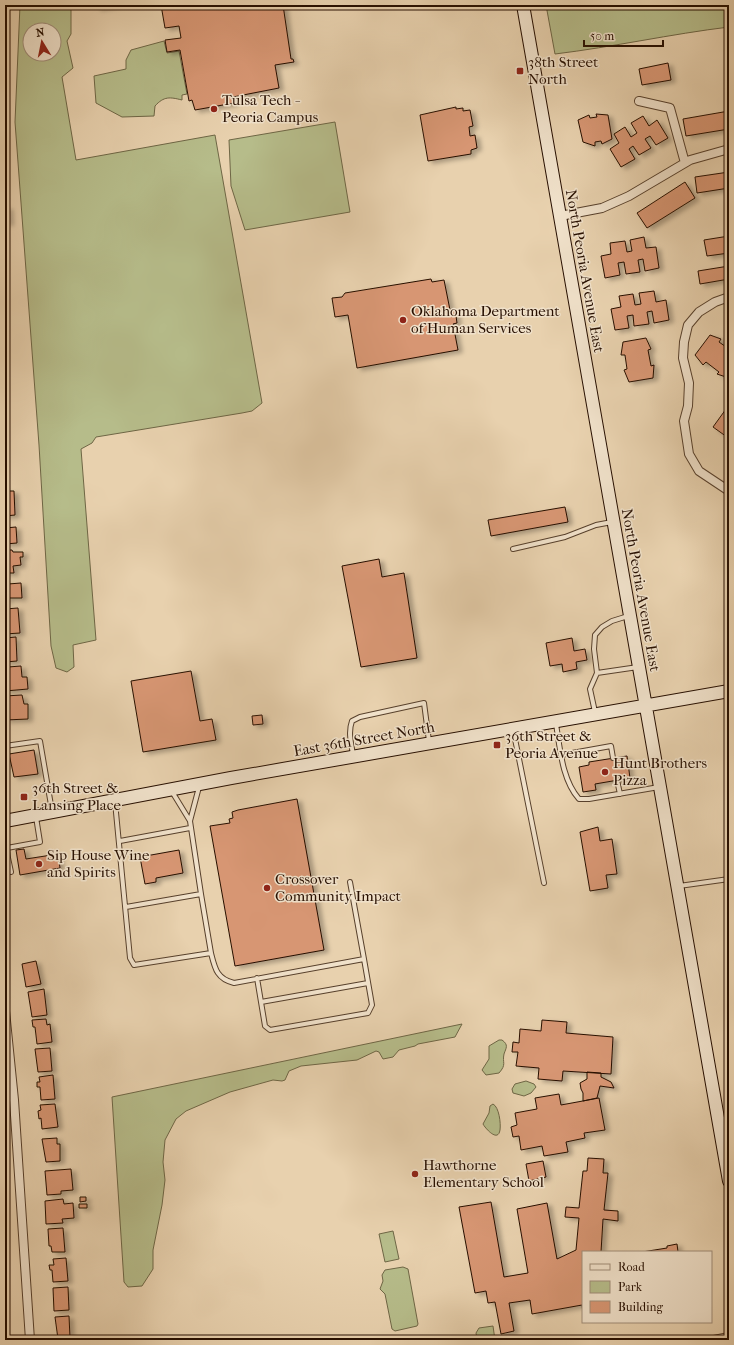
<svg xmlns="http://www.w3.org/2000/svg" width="734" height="1345" viewBox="0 0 734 1345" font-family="'IM FELL French Canon',serif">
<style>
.green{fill:#b6bc8a;stroke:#6e6645;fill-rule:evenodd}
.building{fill:#d79673;stroke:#270f00;filter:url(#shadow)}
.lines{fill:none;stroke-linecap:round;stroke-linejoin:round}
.service-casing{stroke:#57402c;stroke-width:6}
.minor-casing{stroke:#57402c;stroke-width:10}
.secondary-casing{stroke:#270f00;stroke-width:14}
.service{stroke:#f0e1ca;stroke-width:4}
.minor{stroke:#f0e1ca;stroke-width:8}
.secondary{stroke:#f0e1ca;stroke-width:12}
.poi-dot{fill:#8f2418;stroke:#f0e1ca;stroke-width:1.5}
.labels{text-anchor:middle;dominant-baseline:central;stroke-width:3;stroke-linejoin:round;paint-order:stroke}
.poi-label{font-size:15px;fill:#270f00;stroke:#f0e1ca;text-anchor:start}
.street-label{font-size:15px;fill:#270f00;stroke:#f0e1ca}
</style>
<defs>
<filter id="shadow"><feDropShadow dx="4.5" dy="2.5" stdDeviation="2" flood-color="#0004"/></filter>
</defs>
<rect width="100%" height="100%" fill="#e8d1ae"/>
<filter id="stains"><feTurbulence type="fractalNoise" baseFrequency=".005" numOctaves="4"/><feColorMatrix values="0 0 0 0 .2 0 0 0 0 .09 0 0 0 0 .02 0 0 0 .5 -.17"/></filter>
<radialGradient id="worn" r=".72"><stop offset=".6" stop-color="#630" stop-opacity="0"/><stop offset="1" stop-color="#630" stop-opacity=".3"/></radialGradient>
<!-- green -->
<path class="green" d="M20 5H71V34L67 41 73 68 62 77 76 160 215 135 262 403 252 411 242 413 96 437 92 443 81 449 96 640 73 645 74 667 67 672 56 668 51 646 39 445 15 122ZM30 30H54V54H30Z
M546 5H729V27C671 34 613 47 555 54Z
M164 41 167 53 179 51 187 94 182 95V100C170 97 164 96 155 106L154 116 122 117 96 103 94 76 126 69V60L131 50Z
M335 122 350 212 245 230 231 186 229 140Z
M462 1024 455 1037 418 1044 415 1046 399 1050 393 1057 383 1059 379 1052 376 1051 357 1060 301 1066 289 1071 285 1080 282 1081 273 1080 230 1092 186 1111 176 1119 165 1140 163 1162 165 1180 162 1205 153 1250V1269L142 1286 128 1287 124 1282 112 1097Z
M499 1040H502C509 1045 506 1048 504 1054 502 1063 507 1064 499 1073L486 1075 482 1070 489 1059V1046Z
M526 1081 534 1084 536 1087 531 1093 524 1096 513 1093 512 1089 515 1084Z
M493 1104C499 1107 501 1123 500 1130 498 1143 485 1128 483 1124L489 1113 490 1106Z
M393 1231 399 1259 385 1262 379 1234Z
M403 1267 408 1269 418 1324 417 1326 395 1331 392 1329 385 1294 380 1289 383 1281 382 1275 385 1270Z
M493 1326 495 1340 477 1339 476 1333 479 1328Z"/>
<!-- building -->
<path class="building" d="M96 5H114L97 8Z
M161 5H283L291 59H293L294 62 275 65 279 88 233 97 234 103 195 110 192 100 189 101 180 50 167 52 165 40 181 38 179 26 165 28Z
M668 63 671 80 642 85 639 69Z
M456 107V109L463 108V111L470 110 473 126 469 127 470 136 475 135 477 148 471 150V154L428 161 420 115Z
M729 111V129L686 136 683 119Z
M596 114 608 115 612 139 602 144 601 141 595 142V146L583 142 578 120 589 115 590 118 597 117Z
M643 116 649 126 657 120 668 138 656 145 650 136 645 139 651 148 639 155 633 146 629 149 635 159 621 167 610 149 619 143 614 134 625 127 631 137 637 133 631 123Z
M729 172V188L697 193 695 177Z
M685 182 695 198 647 228 637 213Z
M5 207H8L9 223H5Z
M729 236V253L707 256 704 240Z
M644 237 646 248 656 247 659 268 645 271 643 259 638 260 640 272 626 274 624 262 618 263 620 275 605 278 601 256 611 254 610 243 625 241 627 252 632 251 630 240Z
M729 266V279L700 284 698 271Z
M431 279 432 282 444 280 450 310 455 309 457 323 453 324 458 350 357 368 348 315 335 317 332 298 342 297 345 293Z
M654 291 656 302 666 300 669 320 654 323 652 311 647 312 649 324 634 326 633 315 627 316 629 328 615 330 611 309 621 307 619 296 633 294 635 305 641 304 639 293Z
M710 335 721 339 719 342 729 349V378L717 374 719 372 706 362 703 365 695 355Z
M646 338 651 349 648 350 651 366 654 365 653 378 629 382 624 370 627 369 625 355H621L623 342Z
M726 409 729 411V434L727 437 713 427Z
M5 491H14L15 515 5 516Z
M565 507 568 522 491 536 488 520Z
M16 527 17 543 5 544V528Z
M5 550H12L13 552H23V557H20L21 565 13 566 14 573H5Z
M379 559 382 577 404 573 417 658 361 667 342 566Z
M5 582H8V584L21 583 22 598H7L8 600 5 601Z
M18 608 20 633 5 634V609Z
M16 637 17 661 5 662V638Z
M572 638 574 651 585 649 587 660 576 662 577 669 563 672 562 664 550 666 546 643Z
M21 666 22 677H27L28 689 5 691V676H9L8 667Z
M191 671 200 721 212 719 216 740 143 752 131 681Z
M22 695 24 704H28V719L5 720V696Z
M262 715 263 724 253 725 252 716Z
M34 750 38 774 14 777 9 754Z
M627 756 630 778 595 784 596 790 583 792 579 767 589 765V762Z
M297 799 324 950 235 966 210 826 230 823 229 819 233 818 232 812 238 810Z
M598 827 600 841 612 839 617 874 606 875 608 888 590 891 580 832Z
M24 849 26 859 58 854 60 868 20 875 16 850Z
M179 850 183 873 156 878V882L145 884 140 857Z
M36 961 41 984 26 987 22 964Z
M44 989 47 1015 32 1017 28 992Z
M46 1019 47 1025 50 1024 52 1042 37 1044 35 1027H33L32 1020Z
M542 1020 567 1022 566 1033 613 1037 611 1074 563 1071 562 1081 538 1079 539 1068 516 1066 518 1052H512L513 1042 519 1043 520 1029 541 1031Z
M50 1048 52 1071 38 1072 35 1049Z
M587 1072 601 1073V1077L611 1082 614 1088 600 1086 597 1098 583 1101V1093L581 1089 580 1083 587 1079Z
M53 1075 55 1099 41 1100 40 1087H37V1082H40L39 1077Z
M559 1094 561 1105 599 1098 605 1130 584 1133 585 1138 566 1142 568 1152 544 1156 542 1146 521 1150 519 1136 513 1137 511 1127 517 1125 515 1113 537 1109 535 1098Z
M55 1104 58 1127 42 1129 41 1118 39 1119 38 1111 41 1110 40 1105Z
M57 1138V1144H60V1161L46 1162 42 1139Z
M588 1158 604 1159 603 1173H608L604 1210 618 1211V1221L603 1219 601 1252H583V1313L582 1305 532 1314 530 1300 509 1303 514 1331 501 1334 495 1302 488 1303 486 1291 475 1293 459 1207 491 1202 504 1277 528 1273 517 1209 547 1203 557 1259 576 1250 579 1218 565 1217 566 1207 579 1208 583 1171H587Z
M543 1161 546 1177 529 1181 526 1164Z
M71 1169 73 1190 61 1191V1194L47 1195 45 1171Z
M80 1197H86V1201L80 1202Z
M63 1199 64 1204 73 1203 74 1218 62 1219 63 1223 46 1224 45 1201Z
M79 1204H87V1208H79Z
M63 1228 65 1252H52L51 1246H49L48 1229Z
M677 1244 678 1252H642L667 1248V1246Z
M66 1258 68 1281 53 1282 52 1270H50L49 1265H54L53 1259Z
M68 1287 69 1310 54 1311 53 1288Z
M69 1316 70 1338 58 1339 55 1317Z"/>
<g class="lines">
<!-- service casing -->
<g class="service-casing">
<path id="service" d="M513 549 565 537 596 525 612 522
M597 673 638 667
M595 712 590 689 597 673 594 649 595 635 602 627 612 621 628 616
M556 724C560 748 562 780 579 799H589L659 787
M513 729 544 883
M5 746 40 741 52 811
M353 754C351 743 348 732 352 721L360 717 424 703 429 741
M561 755 611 746 613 758
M617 780 620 794
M199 787 190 821 201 894
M171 790 190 821
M115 802 130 958 134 965 211 953C215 969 217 979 234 983L364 959 350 882
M5 839 7 848 40 842 36 817
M120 841 190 828
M5 858H8L7 848
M8 858 11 872
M679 886 729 879
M126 907 201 894 211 953
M257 978 265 1026 270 1030 368 1013 372 1005 364 959
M261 1002 368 983"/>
</g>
<!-- minor casing -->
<g class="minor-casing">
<path id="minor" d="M639 101 670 108 685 163
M560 216 602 208 629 196 690 160 729 149
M729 297 715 302 699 312 688 325 684 342 683 358 689 383 688 406 684 421 689 454 699 471 729 491
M5 1011 14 1100 30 1340
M714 1340 729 1337"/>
</g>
<!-- secondary casing -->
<g class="secondary-casing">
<path id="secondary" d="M523 5 729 1181
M5 821 231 778 729 691"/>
</g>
<!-- service -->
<use href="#service" class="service"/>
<!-- minor -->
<use href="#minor" class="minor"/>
<!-- secondary -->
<use href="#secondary" class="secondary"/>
</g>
<!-- markers -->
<g class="poi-dot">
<rect x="516" y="67" width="8" height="8" rx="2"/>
<circle cx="214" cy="109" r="4"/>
<circle cx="403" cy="320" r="4"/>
<rect x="493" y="741" width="8" height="8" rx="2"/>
<circle cx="605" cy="772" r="4"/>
<rect x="20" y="793" width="8" height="8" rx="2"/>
<circle cx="39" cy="864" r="4"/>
<circle cx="267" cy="888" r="4"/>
<circle cx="415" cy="1174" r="4"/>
</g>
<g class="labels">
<!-- poi labels -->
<g class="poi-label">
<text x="528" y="62">38th Street<tspan x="528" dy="17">North</tspan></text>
<text x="222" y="100">Tulsa Tech -<tspan x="222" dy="17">Peoria Campus</tspan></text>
<text x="411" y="311">Oklahoma Department<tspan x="411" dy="17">of Human Services</tspan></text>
<text x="505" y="736">36th Street &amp;<tspan x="505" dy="17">Peoria Avenue</tspan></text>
<text x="613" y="763">Hunt Brothers<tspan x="613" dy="17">Pizza</tspan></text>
<text x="32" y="788">36th Street &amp;<tspan x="32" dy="17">Lansing Place</tspan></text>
<text x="47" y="855">Sip House Wine<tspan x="47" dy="17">and Spirits</tspan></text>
<text x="275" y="879">Crossover<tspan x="275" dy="17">Community Impact</tspan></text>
<text x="423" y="1165">Hawthorne<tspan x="423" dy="17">Elementary School</tspan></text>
</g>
<!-- street labels -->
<g class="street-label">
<text transform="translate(585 271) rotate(80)">North Peoria Avenue East</text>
<text transform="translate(641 590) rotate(80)">North Peoria Avenue East</text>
<text transform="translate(364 739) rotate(-10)">East 36th Street North</text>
</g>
</g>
<!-- margin -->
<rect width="734" height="1345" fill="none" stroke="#e8d1ae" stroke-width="20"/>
<rect x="6" y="6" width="722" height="1333" fill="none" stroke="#270f00" stroke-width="2"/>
<rect x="10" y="10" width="714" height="1325" fill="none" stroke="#270f00"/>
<!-- legend -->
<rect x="582" y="1251" width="130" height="72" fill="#f0e1ca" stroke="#a08d79"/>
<rect x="590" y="1264" width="20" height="6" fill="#f0e1ca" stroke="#a08d79"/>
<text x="618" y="1271" font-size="12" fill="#270f00">Road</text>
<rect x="590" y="1281" width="20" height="12" fill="#b6bc8a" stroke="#a08d79"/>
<text x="618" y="1291" font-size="12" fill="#270f00">Park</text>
<rect x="590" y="1301" width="20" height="12" fill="#d79673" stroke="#a08d79"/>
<text x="618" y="1311" font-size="12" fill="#270f00">Building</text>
<!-- north arrow -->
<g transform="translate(42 42) rotate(350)"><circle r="19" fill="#f0e1ca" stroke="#a08d79"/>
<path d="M0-3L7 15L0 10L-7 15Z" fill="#8f2418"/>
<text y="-6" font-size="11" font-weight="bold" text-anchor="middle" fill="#270f00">N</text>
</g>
<!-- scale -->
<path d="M584 40v6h79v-6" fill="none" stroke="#270f00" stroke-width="2"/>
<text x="590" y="40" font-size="12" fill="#270f00" stroke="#f0e1ca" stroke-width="3" paint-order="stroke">50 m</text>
<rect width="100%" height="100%" filter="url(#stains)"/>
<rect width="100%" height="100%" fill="url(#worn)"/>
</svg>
